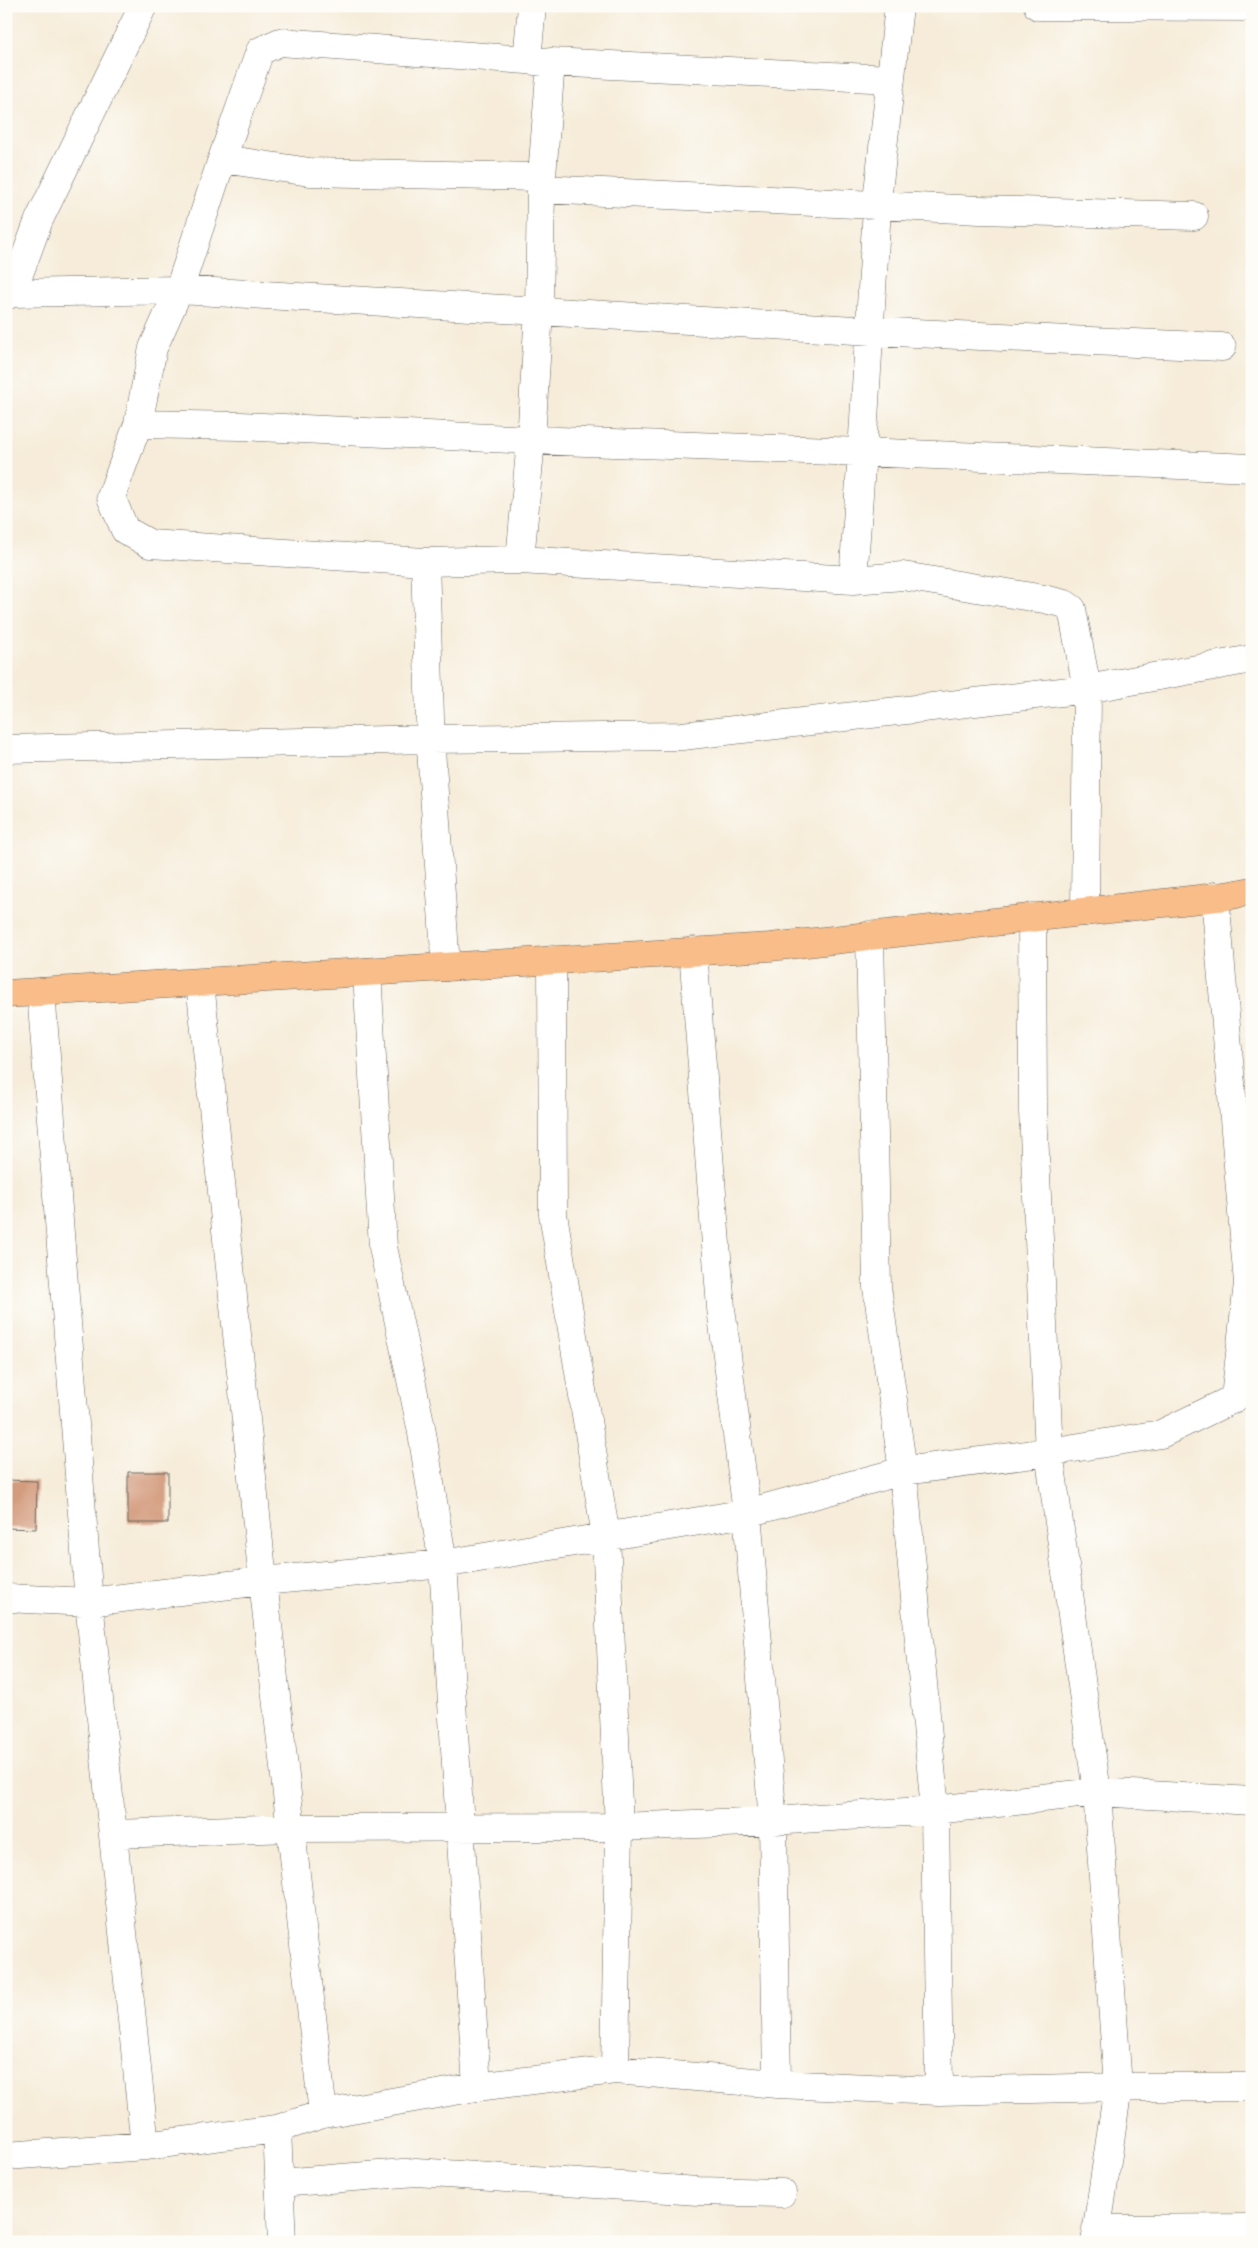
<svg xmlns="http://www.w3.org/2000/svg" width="1258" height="2248" viewBox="0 0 1258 2248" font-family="Pangolin,sans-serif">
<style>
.building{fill:#d49c7f}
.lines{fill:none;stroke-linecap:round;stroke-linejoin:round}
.minor-casing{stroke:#68655e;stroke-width:29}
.trunk-casing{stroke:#68655e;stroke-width:29}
.minor{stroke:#fff;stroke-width:28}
.trunk{stroke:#f8bd89;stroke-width:28}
</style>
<rect width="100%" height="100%" fill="#fdfcf7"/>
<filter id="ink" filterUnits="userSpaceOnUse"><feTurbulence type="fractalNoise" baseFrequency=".02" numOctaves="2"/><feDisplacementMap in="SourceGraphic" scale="10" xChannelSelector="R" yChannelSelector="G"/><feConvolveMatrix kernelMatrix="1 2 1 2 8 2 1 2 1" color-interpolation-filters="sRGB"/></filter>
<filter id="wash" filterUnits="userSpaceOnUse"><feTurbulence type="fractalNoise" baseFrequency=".0096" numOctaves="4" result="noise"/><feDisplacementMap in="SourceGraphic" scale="20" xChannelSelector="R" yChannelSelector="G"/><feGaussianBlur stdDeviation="1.12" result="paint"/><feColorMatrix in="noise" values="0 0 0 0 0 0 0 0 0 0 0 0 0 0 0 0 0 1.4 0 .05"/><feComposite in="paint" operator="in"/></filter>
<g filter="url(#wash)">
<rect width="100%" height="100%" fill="#f6ecd9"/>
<g id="blocks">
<!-- building -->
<path class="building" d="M128 1472H168V1523H128Z
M6 1480 37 1481 36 1529 6 1528Z"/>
</g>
</g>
<g filter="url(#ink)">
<use href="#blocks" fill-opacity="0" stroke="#68655e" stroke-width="1"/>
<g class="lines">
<!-- minor casing -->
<g class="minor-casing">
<path id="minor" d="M532 6 527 60 544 62
M1038 6 1252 7
M222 159 310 172 541 177
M541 189 551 62 891 79
M12 293 39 220 143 6
M6 296 12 293 179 290 222 159 260 51 280 42 527 60
M138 424 153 348 179 290 539 311 541 189 979 210 1194 216
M520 560 853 580
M425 562 150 544 125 530 111 497 138 424 240 426 531 440 539 311 871 331 1222 347
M6 749 430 739 682 736 1087 689 1252 659
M1085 912 1087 689 1072 609 1065 604 1044 599 903 576 853 580 862 452 1252 468
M870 935 877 1287 903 1471 1049 1452 1033 1111 1032 917
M693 951 721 1308 747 1513 773 1821 777 2084
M446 967 431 749 425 562 520 560 531 440 862 452 878 192 899 6
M367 972 383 1247 421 1427 443 1564 477 2087
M200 983 263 1581 323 2114
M6 1598 89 1602 41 992
M114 1834 291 1828 619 1827 606 1536 553 1214 552 960
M939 2091 935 1810 1097 1792 1049 1452 1161 1434 1235 1398 1248 1283 1215 896
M277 2129 323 2114 477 2087 615 2070 777 2084 939 2091 1118 2087H1252
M145 2146 89 1602 263 1581 443 1564 747 1513 903 1471 935 1810 773 1821 619 1827 615 2070
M6 2156 145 2146 277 2129 282 2242
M280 2183 416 2172 698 2191 782 2193
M1096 2229 1252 2228
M1095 2242 1118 2087 1097 1792 1252 1801"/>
</g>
<!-- trunk casing -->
<g class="trunk-casing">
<path id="trunk" d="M6 994 770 947 1226 896 1252 891"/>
</g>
<!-- minor -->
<use href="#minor" class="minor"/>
<!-- trunk -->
<use href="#trunk" class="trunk"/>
</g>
</g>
<!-- margin -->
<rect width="1258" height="2248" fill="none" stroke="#fdfcf7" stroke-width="25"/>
</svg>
